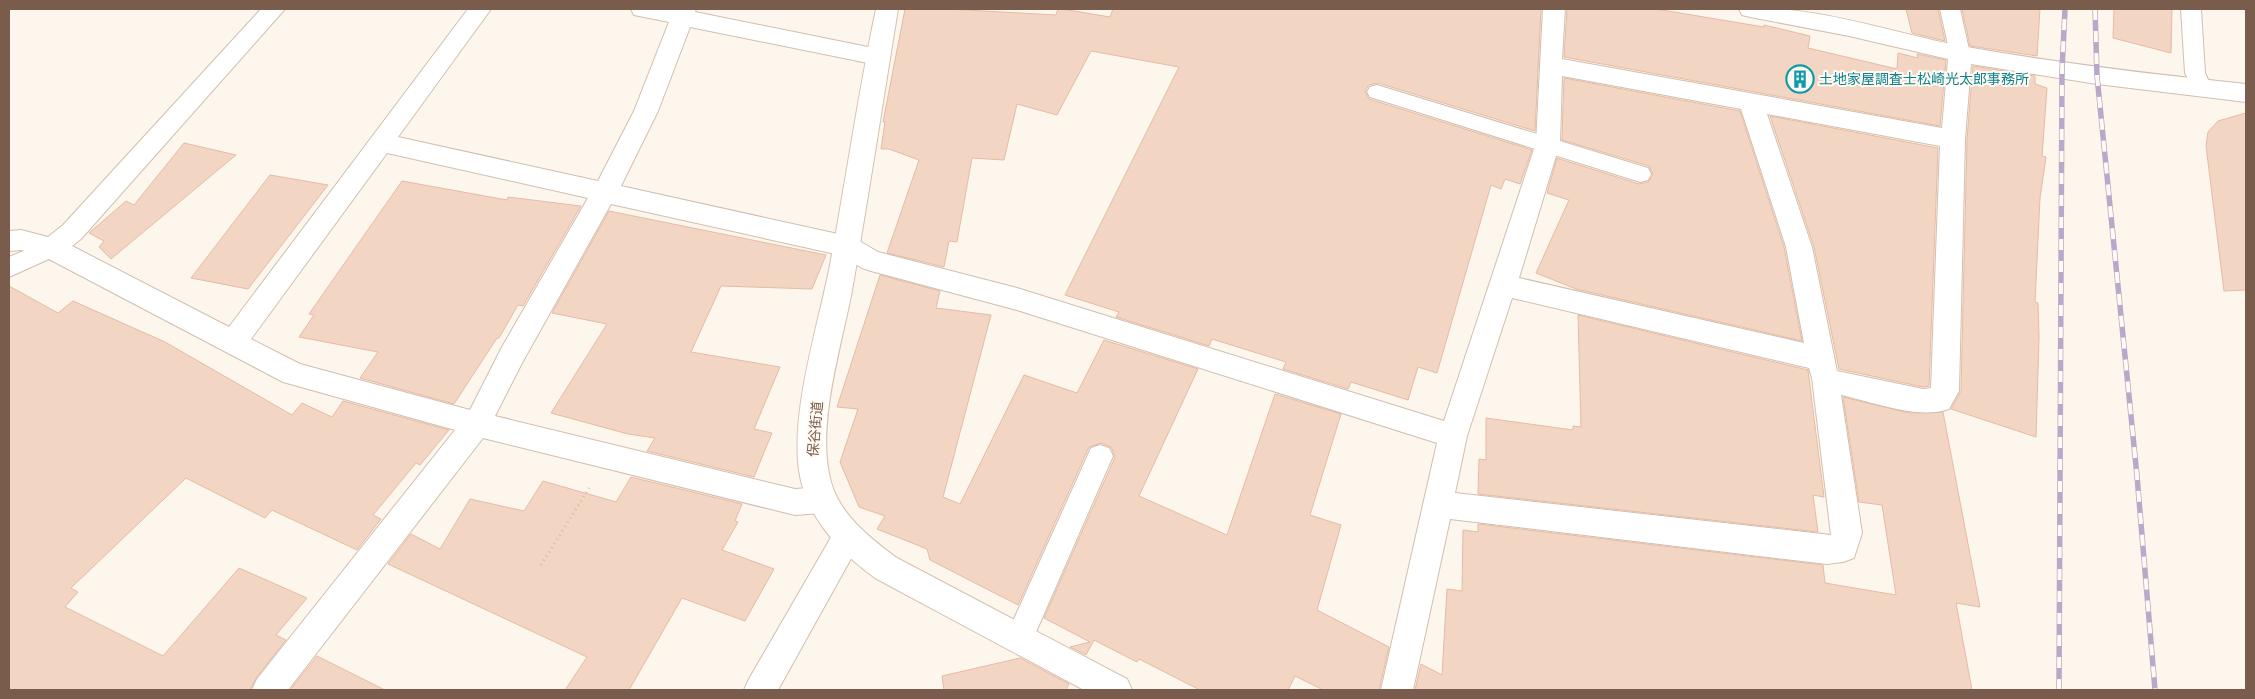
<svg xmlns="http://www.w3.org/2000/svg" width="2255" height="699" viewBox="0 0 2255 699" font-family="Quicksand,'Noto Sans JP',sans-serif">
<style>
.building{fill:#f3d5c3;stroke:#e6bba3}
.lines{fill:none;stroke-linecap:round;stroke-linejoin:round}
.service-casing{stroke:#d1beb0;stroke-width:2}
.minor-casing{stroke:#d1beb0;stroke-width:2}
.secondary-casing{stroke:#d6c0b0;stroke-width:2}
.path{stroke:#d9b8a5;stroke-width:3;stroke-dasharray:1 4;stroke-linecap:butt}
.service{fill:#fff;fill-rule:evenodd}
.minor{fill:#fff;fill-rule:evenodd}
.secondary{fill:#fff;fill-rule:evenodd}
.rail-casing{stroke:#b9a8c9;stroke-width:5.5}
.rail{stroke:#fffaf3;stroke-width:4;stroke-dasharray:11;stroke-linecap:butt}
.labels{text-anchor:middle;dominant-baseline:central;stroke-width:4;stroke-linejoin:round;paint-order:stroke}
.culture-label{font-size:14px;fill:#0d838f;stroke:#fffaf3;text-anchor:start}
.street-label{font-size:14px;fill:#7a5c4d;stroke:#fffaf3}
</style>
<rect width="100%" height="100%" fill="#fdf6ec"/>
<!-- building -->
<path class="building" d="M905 9H948L1056 15 1058 9H1062L1110 17 1113 9H1541L1535 131 1378 83 1369 85 1365 91 1369 99 1532 150 1520 184 1505 179 1501 189 1491 185 1437 373 1418 367 1408 400 1351 382 1348 389 1283 369 1286 362 1212 339 1209 346 1116 317 1119 312 1065 295 1179 67 1091 51 1057 115 1017 104 1004 160 972 158 957 242 949 241 944 267 887 253 919 160 889 149H881L885 122H883Z
M1567 9H1656L1764 27V25L1810 36 1808 48 1897 69 1898 53 1918 58 1917 54 1946 60 1940 126 1564 57Z
M1906 9H1938L1945 41 1912 33Z
M1962 9H2040L2037 56 1970 46Z
M2114 9H2172L2171 53 2113 38Z
M1973 66 2035 76V84L2047 88 2042 156 2046 157 2040 198 2035 302 2038 303 2039 337 2036 437 1951 409 1961 391 1967 139Z
M1564 78 1740 111 1784 247 1802 341 1576 289 1536 273 1569 200 1547 193 1557 158 1639 184 1648 182 1653 175 1649 166 1562 140Z
M2246 113V290L2224 291 2206 146 2208 132 2218 121Z
M1770 116 1938 148 1929 386 1923 387 1839 369 1814 247Z
M184 143 236 155 111 259 99 247 104 241 89 233 126 201 134 205Z
M270 175 328 185 248 289 191 278Z
M402 181 507 200 508 197 581 206 523 306 518 305 499 338H497L454 404 360 378 378 352 299 337 314 315 309 314Z
M609 211 826 255 812 289 721 286 691 352 780 367 754 429 772 433 754 477 647 451 655 438 628 434 551 413 607 324 552 313Z
M880 275 940 291 936 308 991 315 943 497 960 504 1024 375 1077 393 1104 340 1198 369 1139 496 1227 535 1275 394 1341 414 1310 515 1341 525 1317 610 1389 647 1379 690H1323L1295 676 1288 690H1200L1139 659 1137 662 1094 640 1086 655 1070 647 1090 642 1044 618 1115 457 1111 447 1101 443 1089 447 1018 605 930 560 927 549 877 529 885 516 859 507 840 462 858 409 837 407Z
M9 286 58 313 73 301 165 342 292 415 302 403 332 417 343 401 449 430 420 465 416 463 373 515 381 519 357 550 272 510 265 518 186 478 71 588 78 592 65 607 163 656 239 568 307 598 276 635 286 640 256 678 250 690H9Z
M1578 315 1808 370 1824 497 1813 495 1818 532 1478 494 1479 459 1486 460V418L1573 430V426L1581 427Z
M1843 397 1909 413 1943 412 1980 607 1956 603 1972 690H1415L1421 664 1442 675 1447 589 1462 591 1463 530 1478 532V524L1823 565 1825 583 1896 595 1882 505 1859 502Z
M631 477 742 504 735 521 738 522 722 550 774 569 745 621 682 598 629 690H565L587 657 388 564 411 534 440 549 470 499 524 511 543 481 616 502Z
M317 656 385 690H290Z
M1020 658 1069 684 1066 690H944L942 676Z"/>
<g class="lines">
<!-- service casing -->
<g class="service-casing">
<path id="service" d="M1940 9H1960L1970 54 1967 59 1960 61 1953 59 1950 54Z
M2181 9H2201L2205 73 2212 88 2209 93 2202 95 2195 93 2185 73Z
M1377 85 1648 168 1651 174 1648 180 1640 182 1370 97 1367 92 1370 87Z
M52 239 60 242 63 248 60 254 9 277V257Z
M1100 445 1109 448 1113 456 1029 648 1019 652 1009 648 1005 639 1009 630 1091 448Z"/>
</g>
<!-- minor casing -->
<g class="minor-casing">
<path id="minor" d="M261 9H285L81 239 72 246 229 327 468 9H491L398 137 598 181 634 111 669 22 634 15 631 9H696L695 12 878 49 886 51 890 57 886 63 878 65 690 27 658 111 621 186 847 236 856 239 878 252 1017 288 1444 421 1536 143 1543 9H1565L1562 59 1942 128 1948 59 1849 36 1750 17 1742 15 1739 9C1815 4 1887 32 1961 46 2056 63 2151 74 2246 84V102L2097 84 1971 64 1965 139 1959 391 1949 409C1918 420 1873 402 1841 395L1862 533 1854 558 1843 562 1827 564 1450 519 1413 690H1381L1437 443 1017 310 871 271 862 268 840 255 611 204 522 363 495 416 795 489 822 487 832 491 837 500 832 509 822 513 795 515 483 438 288 690H252L257 679 455 430 283 382 45 257 21 250 9 251V231L21 230 48 237 63 225ZM1562 76 1741 109 1786 247 1804 343 1519 278 1560 143ZM1767 114 1940 146 1931 388 1923 389 1837 371 1812 247ZM387 153 588 198 502 347 470 410 300 364 251 339ZM1512 298 1809 368 1812 378 1831 535 1455 493 1467 436Z
M848 523 859 527 863 537 778 690H744L749 679 837 527Z"/>
</g>
<!-- secondary casing -->
<g class="secondary-casing">
<path id="secondary" d="M876 9H898C883 101 869 193 853 285 843 343 815 425 831 482 840 515 871 539 897 558L1127 679 1132 690H1084L875 578C842 554 811 522 801 481 787 421 818 327 830 265 846 180 858 94 876 9Z"/>
</g>
<!-- path -->
<path class="path" d="M541 565 589 488"/>
<!-- service -->
<use href="#service" class="service"/>
<!-- minor -->
<use href="#minor" class="minor"/>
<!-- secondary -->
<use href="#secondary" class="secondary"/>
<!-- rail casing -->
<g class="rail-casing">
<path id="rail" d="M2095 9 2097 76 2137 476 2155 690
M2059 690 2062 70 2065 9"/>
</g>
<!-- rail -->
<use href="#rail" class="rail"/>
</g>
<!-- icons -->
<defs>
<g id="building-ring" transform="scale(1.4375)"><circle r="9.5" fill="#fffaf3" stroke="#0f9aa8" stroke-width="1.5"/><path d="M-4-6H4V6H1V3H-1V6H-4ZM-2.5-4.3h1.7v1.8h-1.7ZM.8-4.3h1.7v1.8H.8ZM-2.5-1h1.7V.8h-1.7ZM.8-1h1.7V.8H.8Z" fill="#0f9aa8"/></g>
</defs>
<g fill-rule="evenodd">
<use href="#building-ring" x="1800" y="79"/>
</g>
<g class="labels">
<!-- culture labels -->
<g class="culture-label">
<text x="1819" y="79">土地家屋調査士松崎光太郎事務所</text>
</g>
<!-- street labels -->
<g class="street-label">
<text transform="translate(815 429) rotate(-85)">保谷街道</text>
</g>
</g>
<!-- border -->
<rect width="2255" height="699" fill="none" stroke="#7a5c4d" stroke-width="20"/>
</svg>
